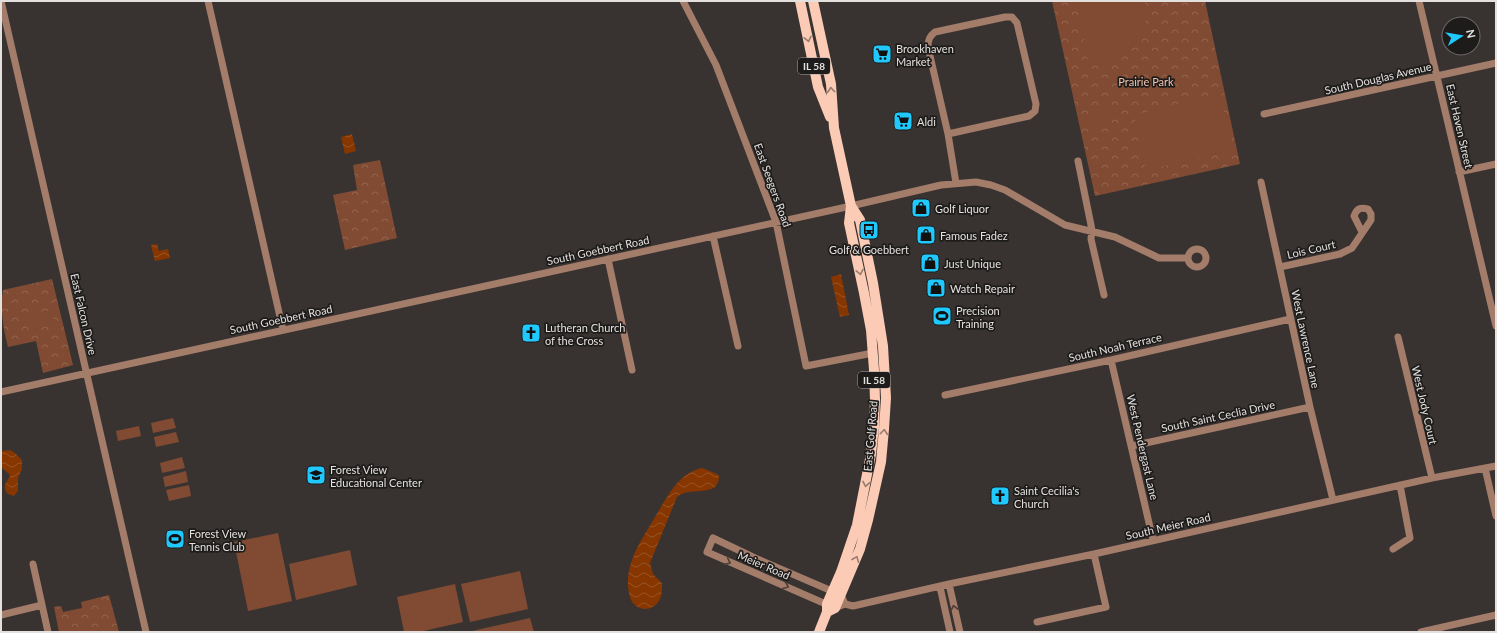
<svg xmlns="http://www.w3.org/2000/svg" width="1497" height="633" viewBox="0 0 1497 633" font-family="Lato,sans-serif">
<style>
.park{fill:url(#park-crowns)}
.pitch{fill:#804b32}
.water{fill:url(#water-waves)}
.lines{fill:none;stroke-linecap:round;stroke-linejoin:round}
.street{stroke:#a47c6a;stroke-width:7}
.primary{stroke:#fccbb5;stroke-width:10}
.oneway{stroke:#987c70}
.oneway2{stroke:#4d3e37}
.labels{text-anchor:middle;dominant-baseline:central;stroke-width:3.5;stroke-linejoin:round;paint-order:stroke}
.shield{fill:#1e1c1b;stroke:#a8a5a4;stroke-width:1}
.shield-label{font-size:10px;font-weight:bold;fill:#e3e0de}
.poi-label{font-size:11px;fill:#e3e0de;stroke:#1e1c1b;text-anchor:start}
.street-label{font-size:11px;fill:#e3e0de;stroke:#1e1c1b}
.park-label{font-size:11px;fill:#f2c3ad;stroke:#1e1c1b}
</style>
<defs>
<pattern id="park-crowns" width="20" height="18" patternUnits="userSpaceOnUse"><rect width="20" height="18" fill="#804b32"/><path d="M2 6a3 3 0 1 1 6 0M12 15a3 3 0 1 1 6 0" fill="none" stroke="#92654f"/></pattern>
<pattern id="water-waves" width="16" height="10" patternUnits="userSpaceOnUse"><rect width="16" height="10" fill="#873600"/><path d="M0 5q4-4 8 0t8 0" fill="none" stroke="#985325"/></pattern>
</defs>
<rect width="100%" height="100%" fill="#383331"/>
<!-- park -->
<path class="park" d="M1052 1H1205L1240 164 1095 196Z
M380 160 397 238 345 250 333 195 357 190 353 165Z
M52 279 73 365 43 373 36 341 8 347C3 328 0 309 3 290Z
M109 595 119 632H59L54 607 61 606 63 612 82 608 81 602Z"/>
<!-- pitch -->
<path class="pitch" d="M1083 1H1145C1146 10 1147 21 1144 29 1136 52 1112 66 1089 66L1078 8Z
M1220 94 1233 150 1146 170 1134 115Z
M1111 104 1115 118 1091 124 1088 110Z
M52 310 55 325 29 330 27 315Z
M173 418 176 428 153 433 151 423Z
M139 426 141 436 118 441 116 431Z
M176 432 179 442 156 447 154 437Z
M182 457 185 468 162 473 160 463Z
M186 471 188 482 165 487 163 477Z
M189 485 191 496 169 501 166 490Z
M278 533 292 601 248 611 234 542Z
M350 550 357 585 296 600 289 564Z
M520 571 528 609 470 622 461 584Z
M455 584 463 622 419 632H404L397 597Z
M530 618 534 632H473L472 631Z"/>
<!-- water -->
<path class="water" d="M352 134 356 151 345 154 341 137Z
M157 244 159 251 168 249 170 258 155 261 151 245Z
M841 274 849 315 840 317 831 277Z
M10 450 15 453 22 460V469L18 478V491L14 496 8 494C1 486 7 483 10 475L1 467V451Z
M702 468 717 474 719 476C719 499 691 485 677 497L650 563 653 574 662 583C662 589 662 596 659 601 651 613 634 611 630 597 621 566 643 538 658 512 669 494 679 473 702 468Z"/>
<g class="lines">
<!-- street -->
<path class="street" d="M1 1 146 632
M208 1 283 330
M683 1 716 65 776 222 806 366 873 353
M1419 1 1496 326
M1264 114 1496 63
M948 134 1029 116 1035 111 1036 104 1017 23 1012 17H1005L935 32C930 36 928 39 928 47L948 134 956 183
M1078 161 1092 230 1091 239 1104 295
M1459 172 1496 164
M1261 182 1310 407 1333 500
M713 236 738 346
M1188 258a9 9 0 1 1 18 0a9 9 0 1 1-18 0Z
M608 259 632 370
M1280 267 1340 254 1352 248 1371 220V214L1368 209C1361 207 1357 208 1354 216L1362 232
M1398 337 1432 478
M1111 360 1153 540
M1 392 851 206 941 185 976 182 991 185 1005 190 1065 225 1115 237 1159 258H1187
M945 395 1111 360 1290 319
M1132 446 1310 407
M1485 468 1496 516
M1393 549 1410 538 1400 485
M33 564 48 632
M949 584 960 632
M940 587 950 632
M845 604 841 595 755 558 713 538 707 552 835 608 845 604 853 606 949 584 1094 554 1432 478 1496 466
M1 615 42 605
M1037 622 1106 607 1094 554
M1421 632 1496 615"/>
<!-- primary -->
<path class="primary" d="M800 1 818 87 830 117
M813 1 831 84 834 128 851 206 849 223 864 293 871 330 874 370 875 400 874 427 871 454 857 525 841 572 827 604V612L819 632
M827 612 835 608 860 549 868 520 881 462 884 429 886 398 883 346 873 283 860 220 851 206"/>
</g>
<!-- one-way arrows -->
<defs><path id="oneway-chevron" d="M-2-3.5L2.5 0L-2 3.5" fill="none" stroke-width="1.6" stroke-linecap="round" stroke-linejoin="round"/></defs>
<g class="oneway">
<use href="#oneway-chevron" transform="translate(808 39) rotate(78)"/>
<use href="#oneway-chevron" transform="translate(831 90) rotate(-95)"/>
<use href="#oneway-chevron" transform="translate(860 272) rotate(78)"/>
<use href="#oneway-chevron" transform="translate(884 432) rotate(-85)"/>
<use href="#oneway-chevron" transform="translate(866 484) rotate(101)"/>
<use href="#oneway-chevron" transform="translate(856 559) rotate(-68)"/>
</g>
<g class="oneway2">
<use href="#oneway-chevron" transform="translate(728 562) rotate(24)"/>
<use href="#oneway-chevron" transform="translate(786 586) rotate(22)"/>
<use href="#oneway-chevron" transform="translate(954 608) rotate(-102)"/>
</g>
<!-- icons -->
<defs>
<g id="supermarket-square" transform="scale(1)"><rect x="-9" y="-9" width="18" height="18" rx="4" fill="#20c9fd" stroke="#1e1c1b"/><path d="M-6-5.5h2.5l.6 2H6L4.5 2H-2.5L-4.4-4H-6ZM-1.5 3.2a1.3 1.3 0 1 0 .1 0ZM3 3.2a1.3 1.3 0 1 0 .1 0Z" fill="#111"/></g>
<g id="shop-square" transform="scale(1)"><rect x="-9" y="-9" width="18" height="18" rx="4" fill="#20c9fd" stroke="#1e1c1b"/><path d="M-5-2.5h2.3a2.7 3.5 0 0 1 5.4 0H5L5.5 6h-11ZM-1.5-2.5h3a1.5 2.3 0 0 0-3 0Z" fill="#111"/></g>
<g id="bus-square" transform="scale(1)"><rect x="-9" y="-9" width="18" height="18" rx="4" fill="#20c9fd" stroke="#1e1c1b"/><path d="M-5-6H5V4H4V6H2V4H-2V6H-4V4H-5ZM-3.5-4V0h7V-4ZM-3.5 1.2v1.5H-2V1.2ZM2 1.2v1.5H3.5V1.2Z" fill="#111"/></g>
<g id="stadium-square" transform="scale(1)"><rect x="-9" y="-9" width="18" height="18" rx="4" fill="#20c9fd" stroke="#1e1c1b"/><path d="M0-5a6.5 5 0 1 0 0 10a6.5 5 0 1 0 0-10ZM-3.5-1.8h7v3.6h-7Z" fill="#111"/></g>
<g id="church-square" transform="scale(1)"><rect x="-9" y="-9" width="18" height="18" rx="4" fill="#20c9fd" stroke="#1e1c1b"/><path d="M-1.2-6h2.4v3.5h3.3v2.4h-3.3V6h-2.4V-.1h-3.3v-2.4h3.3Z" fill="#111"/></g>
<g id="school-square" transform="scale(1)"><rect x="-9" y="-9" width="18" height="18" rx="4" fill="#20c9fd" stroke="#1e1c1b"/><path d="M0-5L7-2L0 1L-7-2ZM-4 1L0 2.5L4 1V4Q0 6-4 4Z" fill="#111"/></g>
</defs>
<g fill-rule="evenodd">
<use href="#supermarket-square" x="882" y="54"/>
<use href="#supermarket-square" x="903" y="121"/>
<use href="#shop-square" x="921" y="208"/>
<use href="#bus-square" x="869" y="230"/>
<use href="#shop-square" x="926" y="235"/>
<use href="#shop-square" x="930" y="263"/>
<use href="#shop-square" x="936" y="288"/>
<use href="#stadium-square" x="942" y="316"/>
<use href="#church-square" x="531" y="333"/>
<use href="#school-square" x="316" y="475"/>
<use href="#church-square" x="1000" y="496"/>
<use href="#stadium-square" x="175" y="539"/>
</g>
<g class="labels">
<!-- shield labels -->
<g class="shield">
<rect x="798" y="58" width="32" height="16" rx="3"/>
<rect x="858" y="372" width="32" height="16" rx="3"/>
</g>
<g class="shield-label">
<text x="814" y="66">IL 58</text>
<text x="874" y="380">IL 58</text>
</g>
<!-- poi labels -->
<g class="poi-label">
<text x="896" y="48">Brookhaven<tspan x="896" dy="13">Market</tspan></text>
<text x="917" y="121">Aldi</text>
<text x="935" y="208">Golf Liquor</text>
<text x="940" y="235">Famous Fadez</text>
<text x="869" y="249" text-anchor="middle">Golf &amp; Goebbert</text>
<text x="944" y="263">Just Unique</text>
<text x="950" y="288">Watch Repair</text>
<text x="956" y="310">Precision<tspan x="956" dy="13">Training</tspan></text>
<text x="545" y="327">Lutheran Church<tspan x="545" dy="13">of the Cross</tspan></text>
<text x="330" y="469">Forest View<tspan x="330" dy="13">Educational Center</tspan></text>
<text x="1014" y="490">Saint Cecilia's<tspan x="1014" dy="13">Church</tspan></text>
<text x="189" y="533">Forest View<tspan x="189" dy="13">Tennis Club</tspan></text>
</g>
<!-- street labels -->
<g class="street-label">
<text transform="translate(1378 78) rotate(-13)">South Douglas Avenue</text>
<text transform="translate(1460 126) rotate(77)">East Haven Street</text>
<text transform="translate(773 185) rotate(70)">East Seegers Road</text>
<text transform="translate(1311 249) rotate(-13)">Lois Court</text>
<text transform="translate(598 250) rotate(-12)">South Goebbert Road</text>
<text transform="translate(84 314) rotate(77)">East Falcon Drive</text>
<text transform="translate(281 319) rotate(-12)">South Goebbert Road</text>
<text transform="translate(1306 339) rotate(78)">West Lawrence Lane</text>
<text transform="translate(1115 347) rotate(-13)">South Noah Terrace</text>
<text transform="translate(1425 405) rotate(77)">West Jody Court</text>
<text transform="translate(1218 416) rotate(-12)">South Saint Ceclia Drive</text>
<text transform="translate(870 436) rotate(-85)">East Golf Road</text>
<text transform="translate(1143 447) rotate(77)">West Pendergast Lane</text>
<text transform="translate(1168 526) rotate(-13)">South Meier Road</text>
<text transform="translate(764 565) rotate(23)">Meier Road</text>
</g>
<!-- park labels -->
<g class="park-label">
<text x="1146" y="81">Prairie Park</text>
</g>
</g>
<!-- border -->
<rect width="1497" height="633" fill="none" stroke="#e3e0de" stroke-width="4"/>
<!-- north arrow -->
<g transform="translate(1461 36) rotate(78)"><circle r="19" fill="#1e1c1b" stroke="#6d6a69"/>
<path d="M0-3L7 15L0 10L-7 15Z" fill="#20c9fd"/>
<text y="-6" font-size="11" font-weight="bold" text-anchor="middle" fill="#e3e0de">N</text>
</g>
</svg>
